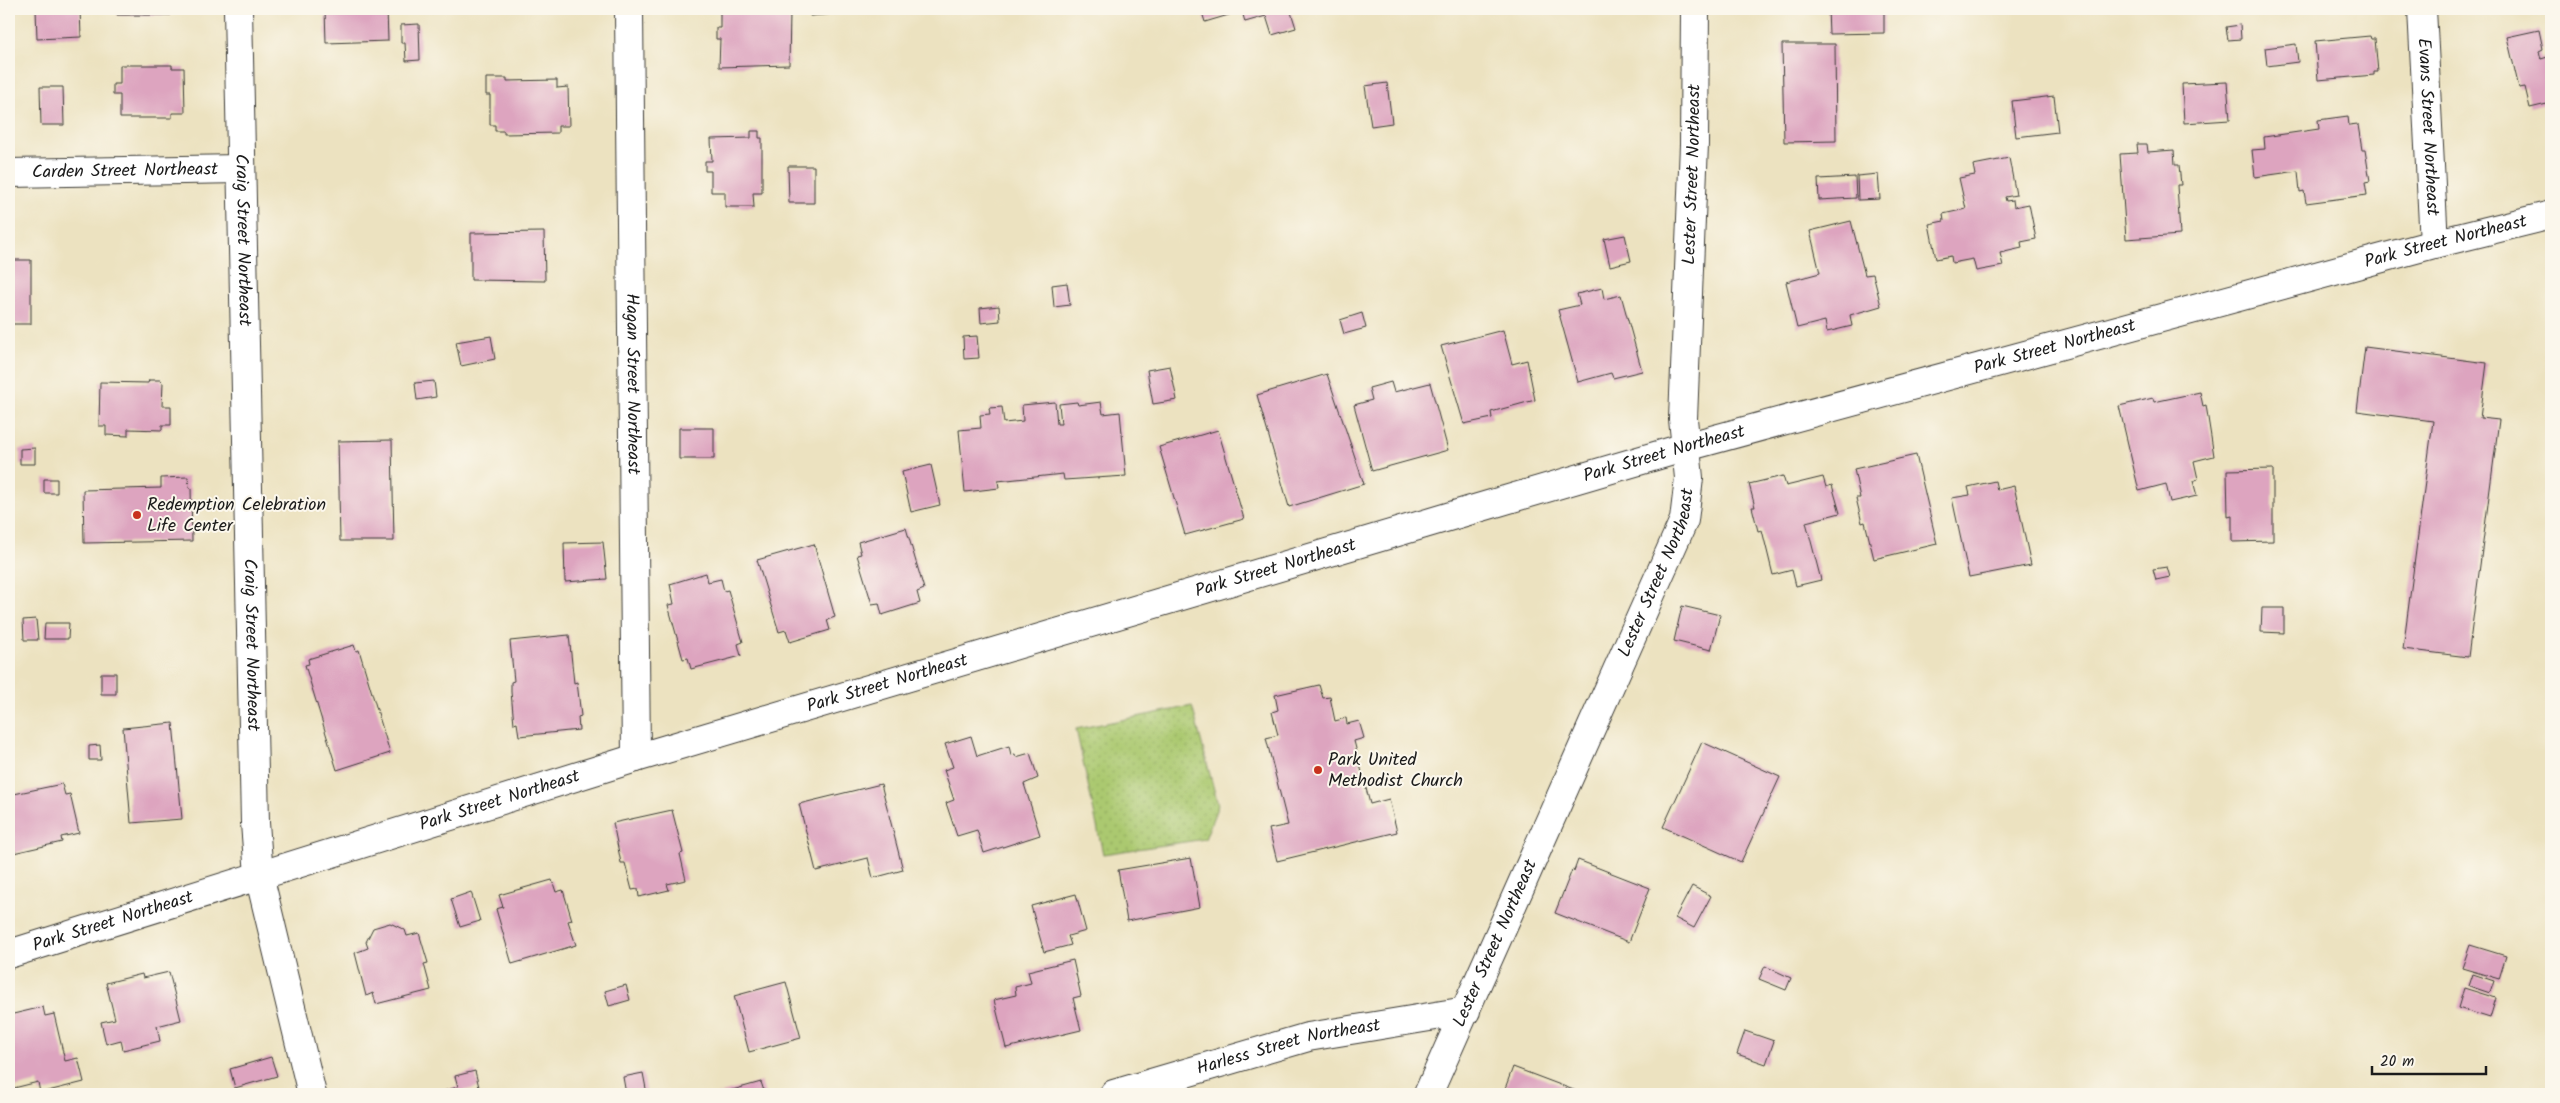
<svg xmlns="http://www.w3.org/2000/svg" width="2560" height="1103" viewBox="0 0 2560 1103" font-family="Kalam,sans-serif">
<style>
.park{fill:url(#park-dots);stroke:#647246}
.building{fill:#dda4bf}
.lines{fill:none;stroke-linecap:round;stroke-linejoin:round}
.street-casing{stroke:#3b3a35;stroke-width:30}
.secondary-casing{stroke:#3b3a35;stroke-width:30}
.street{stroke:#fff;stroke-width:28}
.secondary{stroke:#fff;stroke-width:28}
.poi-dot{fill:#c8321e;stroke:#fbf7ec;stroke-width:2}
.labels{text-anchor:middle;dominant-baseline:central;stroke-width:4;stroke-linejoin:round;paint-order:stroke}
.street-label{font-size:18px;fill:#1c1c1c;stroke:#fbf7ec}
.poi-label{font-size:18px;fill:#1c1c1c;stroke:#fbf7ec;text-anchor:start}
</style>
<defs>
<pattern id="park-dots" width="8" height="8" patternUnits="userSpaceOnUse" patternTransform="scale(1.25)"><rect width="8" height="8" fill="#abc970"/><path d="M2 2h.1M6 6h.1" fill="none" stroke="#93ac60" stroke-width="1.8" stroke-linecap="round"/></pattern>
</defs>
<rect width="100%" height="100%" fill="#fbf7ec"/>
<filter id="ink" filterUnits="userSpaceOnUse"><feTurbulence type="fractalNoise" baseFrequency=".02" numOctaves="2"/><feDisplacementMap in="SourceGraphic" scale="10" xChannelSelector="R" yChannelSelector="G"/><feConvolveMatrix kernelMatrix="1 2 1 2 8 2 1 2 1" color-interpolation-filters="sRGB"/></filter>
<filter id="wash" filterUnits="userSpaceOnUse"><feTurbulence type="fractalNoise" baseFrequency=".0096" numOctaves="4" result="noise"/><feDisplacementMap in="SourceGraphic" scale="20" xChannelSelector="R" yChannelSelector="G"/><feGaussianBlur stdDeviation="1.12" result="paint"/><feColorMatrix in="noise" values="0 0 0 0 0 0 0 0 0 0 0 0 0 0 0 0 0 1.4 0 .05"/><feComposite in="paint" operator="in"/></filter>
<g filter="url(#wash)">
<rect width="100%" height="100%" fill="#ece2c0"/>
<!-- park -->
<path class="park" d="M1192 706 1218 805 1205 839 1103 854 1076 729Z"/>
<g id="blocks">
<!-- building -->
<path class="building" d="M36 9H80L81 37 37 39Z
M117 9H171V15H117Z
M325 9H387L388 41 326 43Z
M729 9H754V13H790L789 65 719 67 720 39H716V28H720V12H729Z
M809 9H850V13L810 16Z
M1201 9H1290L1296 28 1272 35 1266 16 1245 22 1242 11 1205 22Z
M1828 9H1884V33L1829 34Z
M419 24 420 60 406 61 405 43H401V25Z
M2240 25 2241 39 2228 40 2226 27Z
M2539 30 2543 49 2539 51 2541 59 2551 56V103L2530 108 2525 87 2519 88 2507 37Z
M2370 36 2371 39H2375L2378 72H2374V75L2318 80 2315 41Z
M1782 44H1835L1836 141 1784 142Z
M2296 44 2298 62 2267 66 2265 48Z
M120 65H172V68H184L185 113H172V118H120V95H113V84H120Z
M486 78H507V81L557 80V88L568 87 569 126H558V133L504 134V131H495V125H490V95H486Z
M2227 82 2230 120 2184 123 2182 84Z
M1387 83 1392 123 1371 126 1365 86Z
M40 87H63L64 125H41Z
M2054 96 2058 132 2016 137 2012 101Z
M2348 116 2349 126 2358 125 2362 150H2365L2370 181 2365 182 2367 195 2306 203 2304 191 2300 192 2298 171 2255 177 2252 150 2265 149 2264 137 2319 129 2318 120Z
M751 131H759V138H762V193H753L754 207H725V192H711V171H705V161H712L711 139 751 138Z
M2137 144H2147L2148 152 2174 150 2175 165H2179L2181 185H2177L2180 235 2126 239 2120 154 2138 153Z
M2009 158 2016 195 2005 197 2006 201 2013 200 2014 207 2029 204 2036 239 2021 242 2022 248 2000 253 2003 266 1976 271 1973 259 1952 263 1951 256 1936 259 1929 224 1944 221 1943 214 1966 209 1959 178 1975 175 1973 165Z
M788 166H814V203H789Z
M1878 174 1880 199 1858 200 1857 176Z
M1855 177 1856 198 1819 200 1818 179Z
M1851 221 1865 275 1873 274 1881 306 1850 315 1852 326 1827 332 1825 321 1797 328 1786 282 1820 273 1810 231Z
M544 232 545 281 471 280V233Z
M1625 235 1631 261 1610 266 1604 239Z
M9 260H31V324H9Z
M1067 283 1070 305 1054 307 1052 285Z
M1602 288 1604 299 1621 295 1642 371 1613 378 1611 373 1578 382 1558 310 1580 305 1577 294Z
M999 306 1000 321 981 323 980 308Z
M1362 313 1366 328 1344 334 1340 320Z
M1503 330 1512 364 1527 360 1535 400 1491 412 1492 418 1464 424 1441 346Z
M491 336 495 359 461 366 456 342Z
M977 336 979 358 964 359 963 337Z
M2365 347 2487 363 2480 418 2499 420 2468 657 2403 649 2433 421 2357 411Z
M1170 366 1177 400 1153 404 1147 370Z
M1327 374 1364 484 1289 507 1257 395Z
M149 380H160L163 383 162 406H171V425H162V430L128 429V436L106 435V426H99L100 382 148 383Z
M434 381 436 397 417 400 415 383Z
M1391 382 1394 392 1430 383 1448 450 1372 471 1354 405 1372 400 1369 388Z
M2200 392 2203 406 2206 405 2214 456 2194 461 2198 479 2193 481 2197 496 2170 502 2166 484 2139 491 2119 406 2153 398 2154 402Z
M1055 402 1057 424H1061L1059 404 1077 402 1078 405 1101 402 1103 414 1120 412 1126 476 1064 480 1063 474 998 481 999 488 965 492 959 430 981 428 980 415 990 414 989 408 1002 407 1004 423 1023 421 1022 405Z
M679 428H714V459H679Z
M1218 430 1244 519 1185 535 1159 447Z
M392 440 394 541H340L338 441Z
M35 448V464H20V449Z
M1916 455 1937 544 1874 559 1865 522 1862 523 1856 498H1860L1854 469Z
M931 465 940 505 911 512 902 472Z
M2273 469V541L2232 542V516L2228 517 2227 470Z
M1783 476 1786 486 1823 477 1826 487 1832 485 1840 513 1806 522 1821 580 1796 586 1792 570 1773 575 1762 530 1758 531 1752 507H1755L1749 484Z
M188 477 189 488H191L192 541 84 543 83 490 161 488V478Z
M44 479H57V493H44Z
M1995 481 1997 490 2014 486 2031 565 1969 577 1952 498 1970 495 1968 487Z
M906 528 924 589 917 592 920 603 882 615 879 603 872 604 857 555 861 554 858 542Z
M603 542 607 579 565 582 564 543Z
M814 544 835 617 827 620 830 630 790 642 786 630 779 632 757 560Z
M2167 567 2170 577 2156 580 2153 569Z
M706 573 708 582 721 579 724 591 728 590 743 642 738 644 741 656 691 669 688 658 683 659 668 605 674 604 670 584Z
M1682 606 1720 615 1711 650 1674 641Z
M2262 608H2284V633L2261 632Z
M36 619 38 640H24L23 620Z
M45 623H69L68 639H44Z
M569 635 574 683 577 682 581 716 578 717 579 730 519 736 517 723 514 724 511 692V682L514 681 510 641Z
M354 645 356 651 359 650 390 753 337 770 305 665 309 664 308 659Z
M101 673H116V694H101Z
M1319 685 1323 698 1330 697 1335 721 1346 718 1347 724 1359 721 1364 738 1354 741 1370 804 1389 799 1397 832 1277 861 1269 829 1288 825 1266 738 1278 735 1272 712 1278 710 1275 695Z
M173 723 182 819 131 823 123 728Z
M971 736 977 756 1009 746 1011 755 1015 754 1016 757 1030 753 1038 778 1024 784 1040 835 984 853 977 830 957 836 946 803 954 800 944 770 953 767 945 744Z
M1702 742 1780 777 1741 862 1663 827Z
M100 745 101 760H89V746Z
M62 784 65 795 70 794 79 833 61 837 62 842 9 854V795Z
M881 784 903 870 873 878 868 858 816 871 799 804Z
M672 810 683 853 680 854 686 880 667 884 669 890 639 897 638 889 632 890 625 863H621L613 823Z
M1191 858 1200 907 1127 921 1118 870Z
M1578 860 1650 888 1629 942 1555 913 1572 870 1574 871Z
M552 880 556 892 563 890 572 920 568 921 576 945 512 964 496 909 503 907 499 895Z
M1692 886 1711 896 1694 928 1675 918Z
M471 892 480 921 460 927 451 899Z
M1076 894 1086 931 1068 936 1071 945 1044 952 1031 906Z
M390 923 405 930 407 936 419 933 428 963 424 964 431 990 376 1004 373 993 366 996 355 953 368 948 366 942 373 928Z
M2470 945 2506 956 2499 979 2462 968Z
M1073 960 1081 996 1073 998 1081 1030 1006 1048 994 1000 1016 995 1015 987 1031 983 1028 971Z
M1765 966 1791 978 1786 990 1759 979Z
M169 972 181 1020 157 1026 160 1041 123 1050 121 1040 106 1044 101 1022 115 1019 106 983 142 974 143 978Z
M2473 974 2494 981 2490 993 2469 986Z
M786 982 801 1038 749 1052 734 996Z
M626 985 630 1000 609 1006 605 991Z
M2464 988 2496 998 2490 1018 2458 1008Z
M43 1007 45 1016 54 1014 65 1061 78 1058 84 1082 40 1093 38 1082 14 1088 12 1079H10L9 1015Z
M1745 1031 1774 1041 1766 1064 1737 1054Z
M271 1057 277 1076 235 1088 230 1069Z
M1513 1067 1579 1092 1578 1094H1503Z
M475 1071 479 1087 459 1092 460 1094H432L458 1087 455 1076Z
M643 1073 647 1094H626L623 1077Z
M761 1082 765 1094H718Z"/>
</g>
</g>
<g filter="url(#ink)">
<use href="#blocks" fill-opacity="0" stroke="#3b3a35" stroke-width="1"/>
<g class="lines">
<!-- street casing -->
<g class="street-casing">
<g id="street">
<path id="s1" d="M238 9 255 823 259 875 312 1094"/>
<path id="s2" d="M629 9 636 758"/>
<path id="s3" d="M2422 9 2434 244"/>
<path id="s4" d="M9 173 241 169"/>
<path id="s5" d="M1114 1094 1308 1037 1466 1011"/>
<path id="s6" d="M1428 1094 1684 520 1689 478 1683 419 1694 144 1695 9"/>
</g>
</g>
<!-- secondary casing -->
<g class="secondary-casing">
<g id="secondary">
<path id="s7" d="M9 954 636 758 1468 511 1686 447 2434 244 2551 215"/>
</g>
</g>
<!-- street -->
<use href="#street" class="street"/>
<!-- secondary -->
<use href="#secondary" class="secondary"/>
</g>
</g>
<!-- markers -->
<g class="poi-dot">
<circle cx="137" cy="515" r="5"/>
<circle cx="1318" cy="770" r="5"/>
</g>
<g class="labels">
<!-- street labels -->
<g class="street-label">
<text stroke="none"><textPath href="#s3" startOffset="118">Evans Street Northeast</textPath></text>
<text stroke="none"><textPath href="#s4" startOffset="116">Carden Street Northeast</textPath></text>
<text stroke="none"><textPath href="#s6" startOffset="975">Lester Street Northeast</textPath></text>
<text stroke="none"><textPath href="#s1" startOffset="231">Craig Street Northeast</textPath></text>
<text stroke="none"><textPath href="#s7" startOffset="2539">Park Street Northeast</textPath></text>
<text stroke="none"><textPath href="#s7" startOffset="2134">Park Street Northeast</textPath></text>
<text stroke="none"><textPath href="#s2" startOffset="375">Hagan Street Northeast</textPath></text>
<text stroke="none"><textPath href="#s7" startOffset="1729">Park Street Northeast</textPath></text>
<text stroke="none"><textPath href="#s7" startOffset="1324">Park Street Northeast</textPath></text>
<text stroke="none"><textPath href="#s6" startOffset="570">Lester Street Northeast</textPath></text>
<text stroke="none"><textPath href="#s1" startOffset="636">Craig Street Northeast</textPath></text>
<text stroke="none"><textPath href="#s7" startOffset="919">Park Street Northeast</textPath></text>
<text stroke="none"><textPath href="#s7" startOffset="514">Park Street Northeast</textPath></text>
<text stroke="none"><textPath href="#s7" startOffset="109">Park Street Northeast</textPath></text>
<text stroke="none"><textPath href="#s6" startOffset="165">Lester Street Northeast</textPath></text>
<text stroke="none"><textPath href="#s5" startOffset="181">Harless Street Northeast</textPath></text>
</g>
<!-- poi labels -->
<g class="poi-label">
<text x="147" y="505">Redemption Celebration<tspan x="147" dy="21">Life Center</tspan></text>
<text x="1328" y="760">Park United<tspan x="1328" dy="21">Methodist Church</tspan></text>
</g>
</g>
<!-- margin -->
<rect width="2560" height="1103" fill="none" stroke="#fbf7ec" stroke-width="30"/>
<!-- scale -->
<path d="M2372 1066v8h114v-8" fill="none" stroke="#1c1c1c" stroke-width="2.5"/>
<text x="2380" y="1066" font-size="15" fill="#1c1c1c" stroke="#fbf7ec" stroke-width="4" paint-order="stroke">20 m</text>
</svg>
